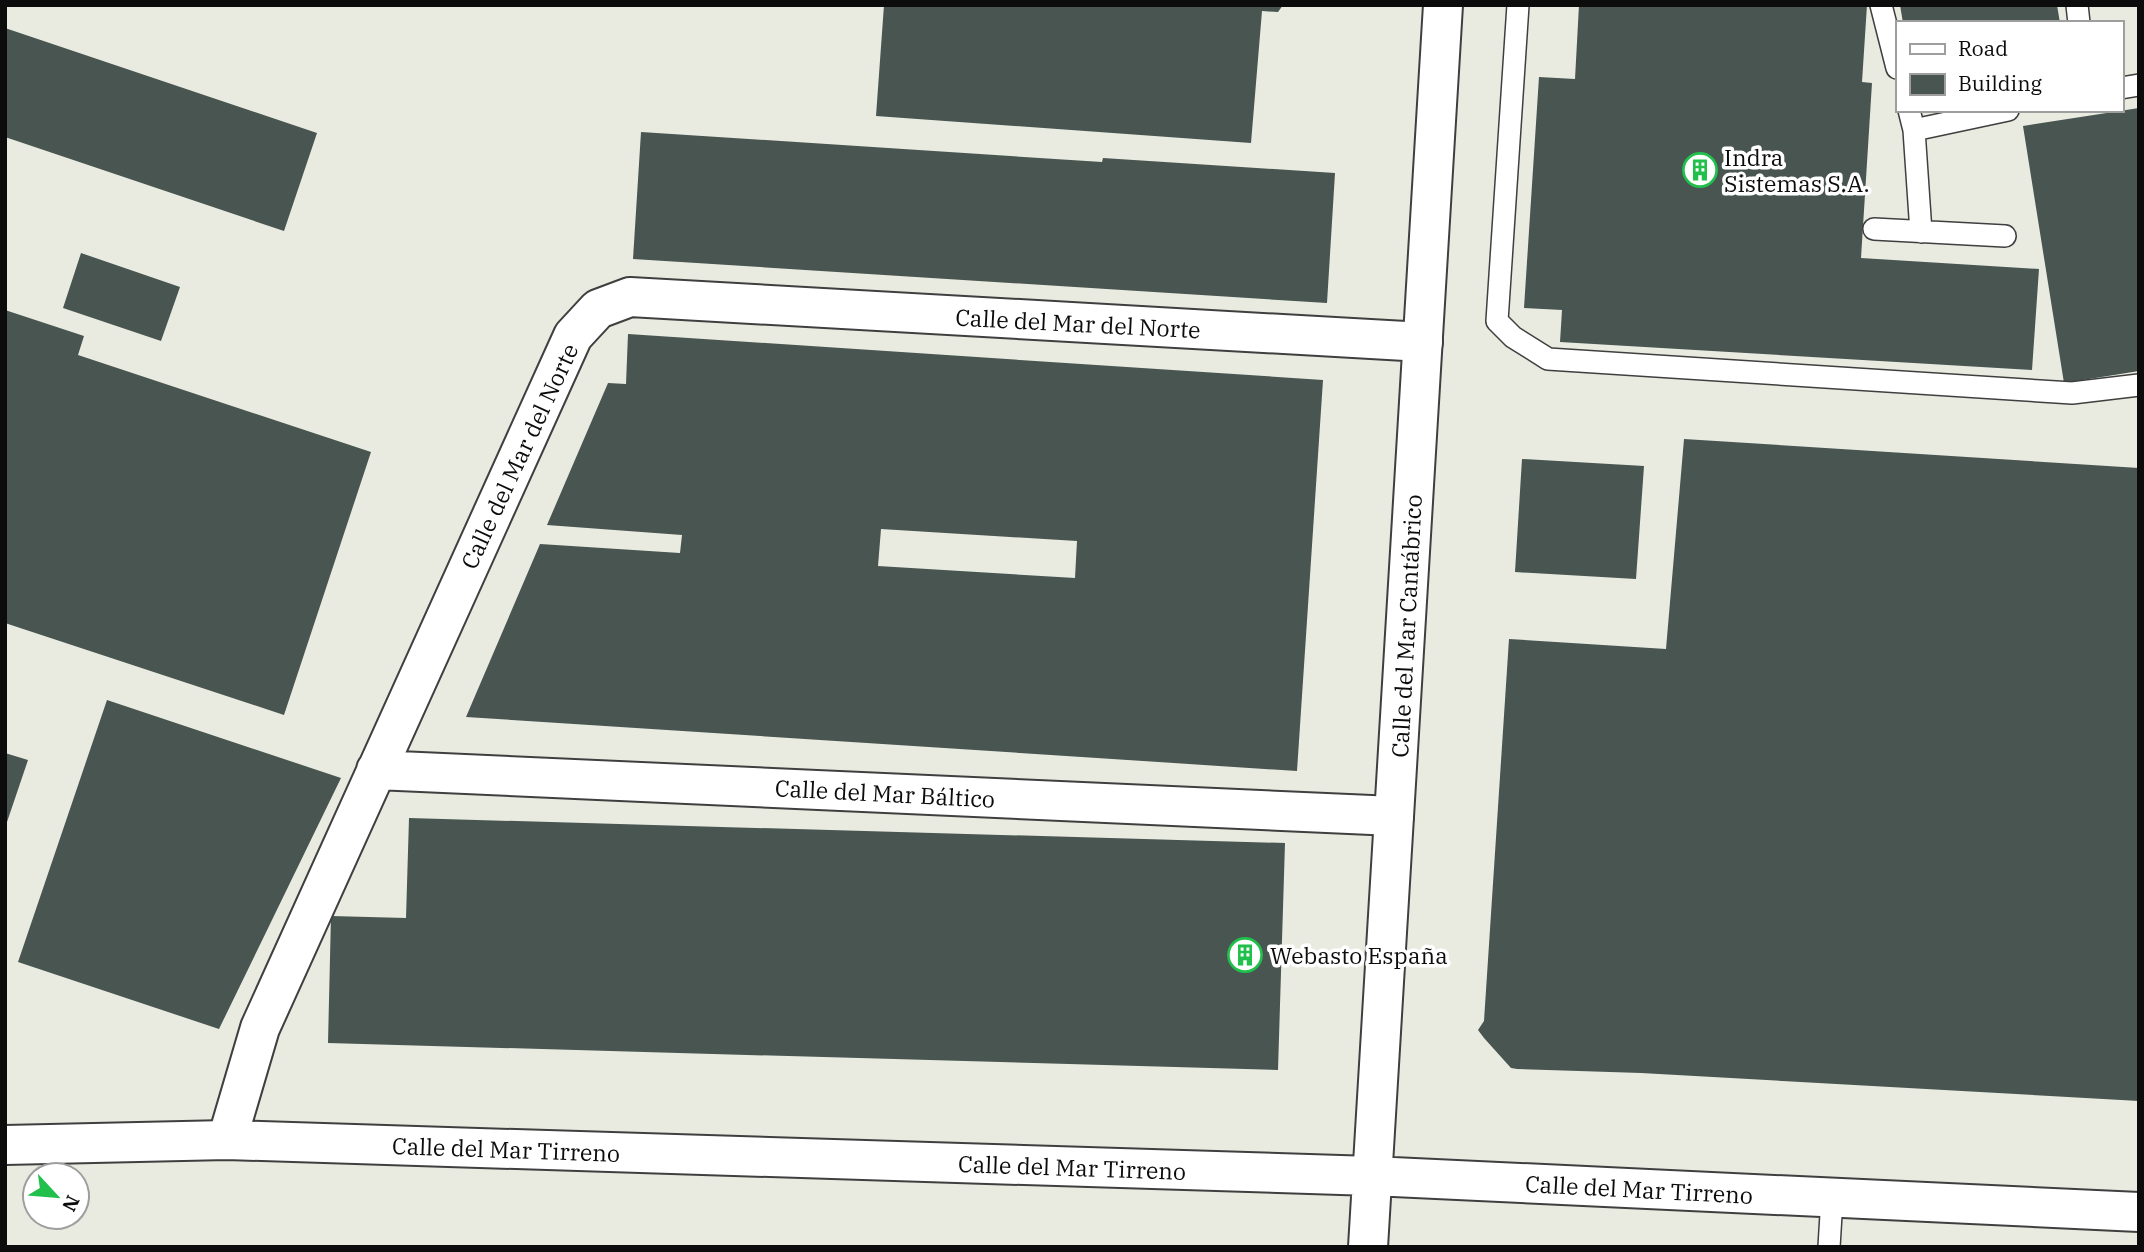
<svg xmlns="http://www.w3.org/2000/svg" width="2144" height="1252" viewBox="0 0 2144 1252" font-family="'IBM Plex Serif',serif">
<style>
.industrial{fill:#e9ebe0;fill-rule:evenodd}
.building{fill:#485551;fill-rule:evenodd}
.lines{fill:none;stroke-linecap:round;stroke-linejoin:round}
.service-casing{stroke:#3f3f3f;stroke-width:24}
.minor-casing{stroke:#3f3f3f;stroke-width:42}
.tertiary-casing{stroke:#3f3f3f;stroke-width:42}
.service{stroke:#fff;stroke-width:21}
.minor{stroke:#fff;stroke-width:38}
.tertiary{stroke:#fff;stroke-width:38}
.labels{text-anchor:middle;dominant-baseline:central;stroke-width:7;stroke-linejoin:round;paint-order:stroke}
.poi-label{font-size:23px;fill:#0c0c0c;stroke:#fff;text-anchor:start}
.street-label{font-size:23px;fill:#0c0c0c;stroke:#fff}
</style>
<rect width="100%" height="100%" fill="#ebfdff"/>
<!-- industrial -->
<path class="industrial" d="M5 5H2139V1247H5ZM1897 23H2121V110H1897ZM35 1175H77V1217H35Z"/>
<!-- building -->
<path class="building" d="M884 5H1283L1278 12 1262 11 1251 143 876 116Z
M1579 5H1867L1862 82 1872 83 1861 258 2039 269 2032 370 1560 342 1562 310 1524 308 1539 77 1575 79Z
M1900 5H2057L2060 23H1903Z
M5 28 317 133 284 231 5 137Z
M2139 108V371L2064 383 2023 126Z
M641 132 1102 162 1103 158 1335 173 1327 303 633 259Z
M81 253 180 287 161 341 63 308Z
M5 310 84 336 78 355 371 452 284 715 5 623Z
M628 334 1323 380 1297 771 466 717 540 544 680 553 682 535 547 525 608 383 626 384ZM881 529 1077 541 1075 578 878 566Z
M1684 439 2139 468V1101L1641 1073 1517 1069 1511 1068 1484 1038 1478 1030 1484 1021 1509 639 1666 649Z
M1522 459 1644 466 1636 579 1515 572Z
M107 700 341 778 219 1029 18 962Z
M5 753 28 760 6 825H5Z
M409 818 1285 843 1278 1070 328 1043 331 916 406 918Z"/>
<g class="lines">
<!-- service casing -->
<g class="service-casing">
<path id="service" d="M1518 5 1497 321 1513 337 1548 359 2072 393 2139 385
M1881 5 1897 68
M2077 5 2079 23
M2121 88 2139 85
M1909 110 1914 130 2008 110
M1914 130 1921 232
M1874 229 2005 236
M1829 1247 1832 1198"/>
</g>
<!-- minor casing -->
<g class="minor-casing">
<path id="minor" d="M376 770 1394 816
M227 1140 260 1028 573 336 598 309 630 297 1423 342"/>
</g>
<!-- tertiary casing -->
<g class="tertiary-casing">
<path id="tertiary" d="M5 1145 227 1140 1372 1176 2139 1212
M1368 1247 1443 5"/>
</g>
<!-- service -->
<use href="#service" class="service"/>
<!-- minor -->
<use href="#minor" class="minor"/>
<!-- tertiary -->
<use href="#tertiary" class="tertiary"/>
</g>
<!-- icons -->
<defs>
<g id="building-ring" transform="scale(1.75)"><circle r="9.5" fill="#fff" stroke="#21bf4c" stroke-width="1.5"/><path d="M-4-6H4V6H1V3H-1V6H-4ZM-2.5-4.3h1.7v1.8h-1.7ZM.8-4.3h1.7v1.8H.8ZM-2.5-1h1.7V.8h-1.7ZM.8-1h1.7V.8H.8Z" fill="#21bf4c"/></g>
</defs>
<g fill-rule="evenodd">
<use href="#building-ring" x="1700" y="170"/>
<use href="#building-ring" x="1245" y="955"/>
</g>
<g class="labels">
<!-- poi labels -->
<g class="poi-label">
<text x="1724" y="157">Indra<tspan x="1724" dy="26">Sistemas S.A.</tspan></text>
<text x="1270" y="955">Webasto España</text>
</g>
<!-- street labels -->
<g class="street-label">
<text transform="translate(1078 323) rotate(3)">Calle del Mar del Norte</text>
<text transform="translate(519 456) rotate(-65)">Calle del Mar del Norte</text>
<text transform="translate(1406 626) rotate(-87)">Calle del Mar Cantábrico</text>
<text transform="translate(885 793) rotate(3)">Calle del Mar Báltico</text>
<text transform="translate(506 1149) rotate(2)">Calle del Mar Tirreno</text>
<text transform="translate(1072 1167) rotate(2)">Calle del Mar Tirreno</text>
<text transform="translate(1639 1189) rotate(3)">Calle del Mar Tirreno</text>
</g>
</g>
<!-- border -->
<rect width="2144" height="1252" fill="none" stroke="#0c0c0c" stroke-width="14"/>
<!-- legend -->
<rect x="1896" y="21" width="228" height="91" fill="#ffffff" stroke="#9e9e9e" stroke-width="2"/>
<rect x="1910" y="44" width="35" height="10" fill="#ffffff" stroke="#9e9e9e" stroke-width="2"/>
<text x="1958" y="56" font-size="21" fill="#0c0c0c">Road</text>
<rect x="1910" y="74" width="35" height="21" fill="#485551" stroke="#9e9e9e" stroke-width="2"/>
<text x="1958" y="91" font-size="21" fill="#0c0c0c">Building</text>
<!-- north arrow -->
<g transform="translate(56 1196) rotate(116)"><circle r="33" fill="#ffffff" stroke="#9e9e9e" stroke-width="2"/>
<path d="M0-5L12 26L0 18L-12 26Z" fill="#21bf4c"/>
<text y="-10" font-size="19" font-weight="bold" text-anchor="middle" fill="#0c0c0c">N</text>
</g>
</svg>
